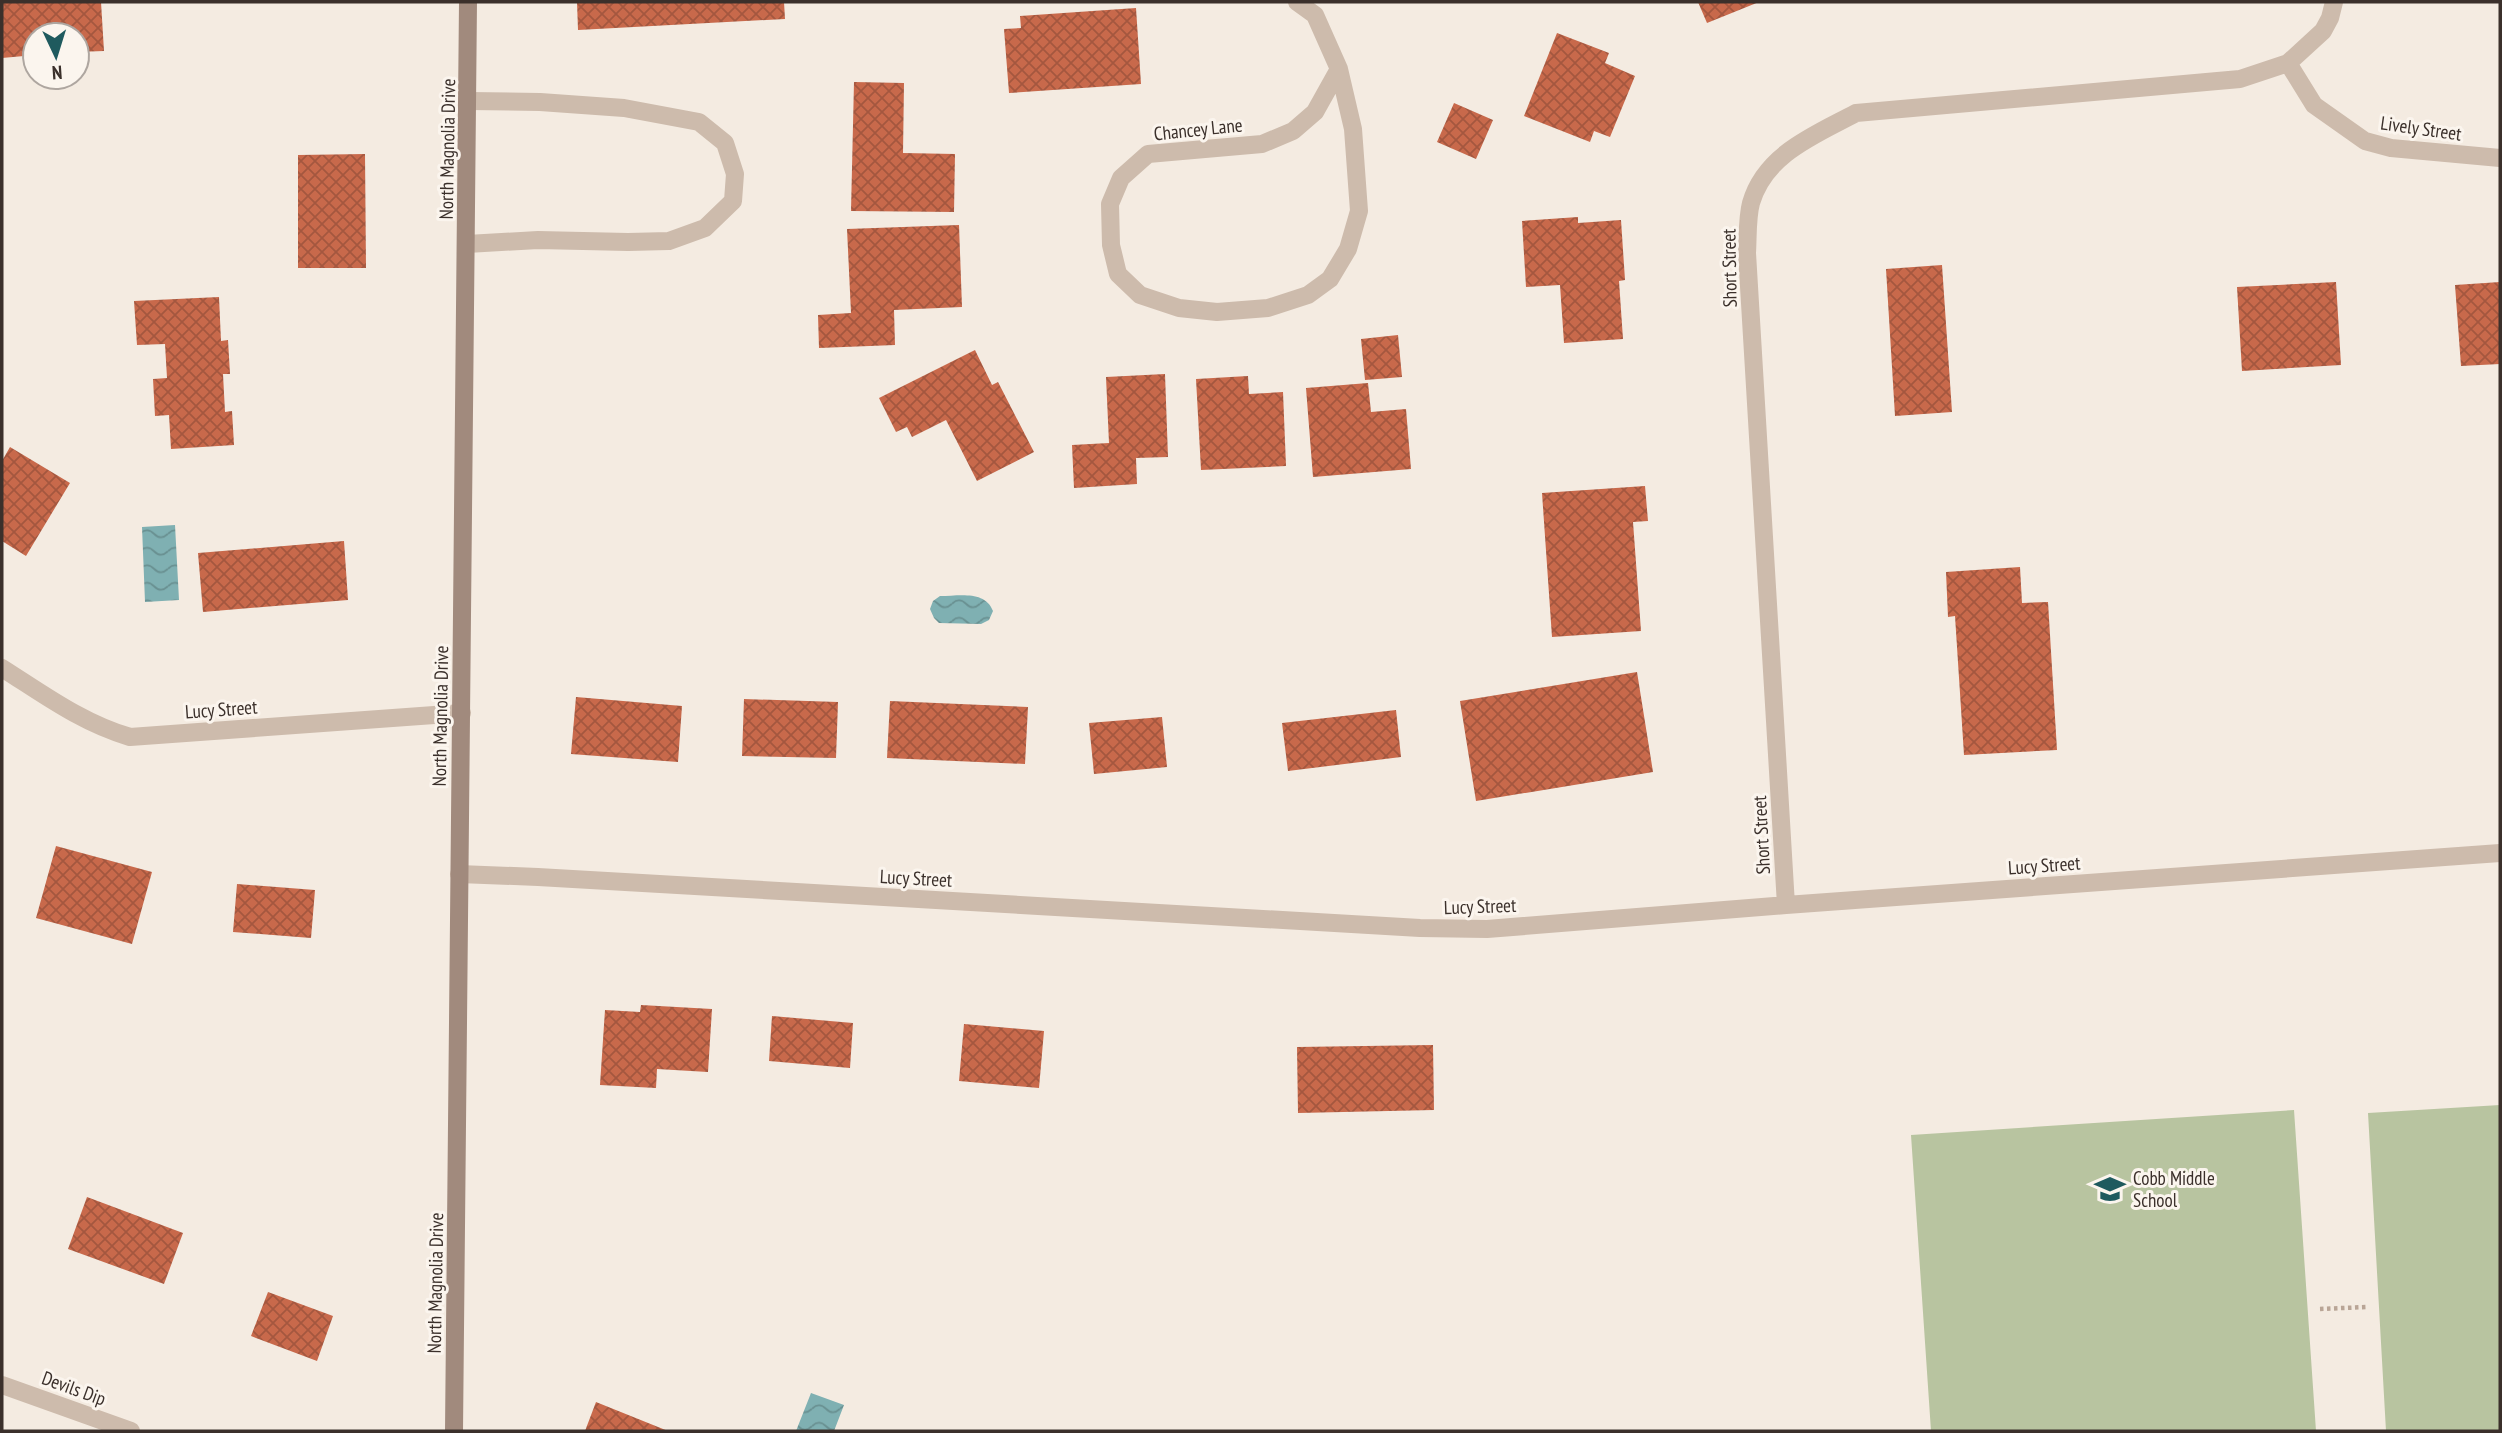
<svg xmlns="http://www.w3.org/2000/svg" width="2502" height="1433" viewBox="0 0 2502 1433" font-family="'PT Sans Narrow',sans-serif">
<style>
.grass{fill:#b8c4a0}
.water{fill:url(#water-waves)}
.building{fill:url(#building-cross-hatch)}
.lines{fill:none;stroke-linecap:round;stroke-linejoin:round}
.path{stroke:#b9a596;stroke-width:4.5;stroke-dasharray:3.5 3.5;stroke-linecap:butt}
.service{stroke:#cdbbac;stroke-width:18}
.minor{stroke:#cdbbac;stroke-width:18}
.secondary{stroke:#a18a7d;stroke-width:18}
.labels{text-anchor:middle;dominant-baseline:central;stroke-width:6;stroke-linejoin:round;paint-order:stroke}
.street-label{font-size:19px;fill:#3b302b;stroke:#fbf5ee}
.poi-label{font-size:19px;fill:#3b302b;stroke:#fbf5ee;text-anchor:start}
</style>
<defs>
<pattern id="water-waves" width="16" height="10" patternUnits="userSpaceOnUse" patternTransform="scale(1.75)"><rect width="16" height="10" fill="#7fb0b2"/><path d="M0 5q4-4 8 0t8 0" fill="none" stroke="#699091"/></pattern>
<pattern id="building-cross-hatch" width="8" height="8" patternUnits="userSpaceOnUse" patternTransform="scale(1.75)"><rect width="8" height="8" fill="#c8694b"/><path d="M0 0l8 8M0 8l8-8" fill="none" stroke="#a4573f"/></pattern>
</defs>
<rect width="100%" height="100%" fill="#f4ebe1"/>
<!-- grass -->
<path class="grass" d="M2500 1105V1431H2386L2368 1113Z
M2294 1110 2316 1431H1931L1911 1135Z"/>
<!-- water -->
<path class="water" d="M175 525 179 600 145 602 142 527Z
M940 596C959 596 985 590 993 611L989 620 981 624 939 623 934 618 930 609 933 601Z
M811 1393 844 1405 834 1431H796Z"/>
<!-- building -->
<path class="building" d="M2 2H101L104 51 77 52V35H35V55L2 58Z
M577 2H784L785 19 578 30Z
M1698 2H1759L1707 23Z
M1136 8 1141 84 1009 93 1004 29 1021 28 1020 16Z
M1557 33 1609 53 1605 63 1635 76 1610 137 1594 131 1590 142 1524 116Z
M854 82 904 83 903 153 955 154 954 212 851 211Z
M1454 103 1493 120 1476 159 1437 142Z
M365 154 366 268H298V155Z
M1578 217V223L1621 220 1625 280 1619 281 1623 339 1564 343 1560 285 1526 287 1522 221Z
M959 225 962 307 894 310 895 345 819 348 818 315 851 313 847 229Z
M1942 265 1952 412 1895 416 1886 269Z
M2336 282 2341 365 2242 371 2237 287Z
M2500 282V364L2461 366 2455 285Z
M219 297 221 341 228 340 230 374H223L225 412 232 411 234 445 171 449 169 415 155 416 153 379 167 378 165 344 137 345 134 301Z
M1398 335 1402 377 1365 380 1361 339Z
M975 350 992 385 998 382 1034 452 977 481 946 420 912 437 907 427 896 432 879 398Z
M1165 374 1168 457 1136 458 1137 484 1074 488 1072 445 1109 443 1106 377Z
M1248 376 1249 394 1283 392 1286 466 1201 470 1196 379Z
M1368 383 1371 412 1406 409 1411 469 1313 477 1306 388Z
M10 447 70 483 26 556 2 541V461Z
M1645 486 1648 521 1633 522 1641 631 1552 637 1542 493Z
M344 541 348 600 203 612 198 553Z
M2020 567 2022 603 2048 602 2057 750 1964 755 1955 616 1948 617 1946 572Z
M1637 672 1653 772 1476 801 1460 701Z
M576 697 682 706 678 762 571 754Z
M744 699 838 702 836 758 742 756Z
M890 701 1028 707 1025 764 887 758Z
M1396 710 1401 757 1288 771 1282 723Z
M1162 717 1167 767 1094 774 1089 723Z
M56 846 152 872 132 944 36 918Z
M237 884 315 890 311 938 233 932Z
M641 1005 712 1009 708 1072 657 1069 656 1088 600 1085 605 1010 640 1012Z
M772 1016 853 1023 850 1068 769 1061Z
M964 1024 1044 1031 1039 1088 959 1081Z
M1433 1045 1434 1110 1298 1113 1297 1047Z
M87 1197 183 1233 164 1284 68 1249Z
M268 1292 333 1316 317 1361 251 1336Z
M596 1402 668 1431H585Z"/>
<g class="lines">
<!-- path -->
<path class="path" d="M2320 1309 2366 1307"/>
<!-- service -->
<path class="service" d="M467 244 538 240 628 242 669 241 705 228 733 201 735 174 725 143 699 122 624 108 540 102 469 101"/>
<!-- minor -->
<path class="minor" d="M1297 2 1315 15 1339 69 1353 129 1359 211 1348 249 1330 279 1308 295 1268 308 1217 312 1179 308 1140 295 1118 274 1111 245 1110 204 1121 178 1148 154 1262 144 1293 131 1315 112 1339 69
M2288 63 2314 105 2365 141 2391 148 2500 158
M2 668C43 694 82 723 130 737L462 713
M459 874 538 877 1420 928 1487 929 1786 905 2500 853
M1786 905 1747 253C1748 237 1747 218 1751 203 1765 154 1815 135 1856 113L2240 79 2288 63 2323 31 2330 18 2334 2
M2 1385 131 1431"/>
<!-- secondary -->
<path class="secondary" d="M454 1431 468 2"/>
</g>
<!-- icons -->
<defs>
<g id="school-bare" transform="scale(2.415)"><path d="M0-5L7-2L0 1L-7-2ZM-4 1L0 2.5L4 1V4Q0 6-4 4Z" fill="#1f5a5e" stroke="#fbf5ee" stroke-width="2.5" paint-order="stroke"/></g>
</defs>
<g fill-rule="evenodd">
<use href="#school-bare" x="2110" y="1189"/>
</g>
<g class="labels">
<!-- street labels -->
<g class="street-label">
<text transform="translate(2421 128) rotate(8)">Lively Street</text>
<text transform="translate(1198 129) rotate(-6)">Chancey Lane</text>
<text transform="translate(447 149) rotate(-89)">North Magnolia Drive</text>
<text transform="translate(1729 268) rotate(-91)">Short Street</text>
<text transform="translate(221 709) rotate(-4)">Lucy Street</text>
<text transform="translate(440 716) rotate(-89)">North Magnolia Drive</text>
<text transform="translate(1761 835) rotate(-93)">Short Street</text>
<text transform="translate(2044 865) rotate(-4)">Lucy Street</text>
<text transform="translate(916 878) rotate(3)">Lucy Street</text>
<text transform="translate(1480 906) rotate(-2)">Lucy Street</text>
<text transform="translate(435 1283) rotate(-89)">North Magnolia Drive</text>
<text transform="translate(74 1388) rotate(20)">Devils Dip</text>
</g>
<!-- poi labels -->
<g class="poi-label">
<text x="2133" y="1178">Cobb Middle<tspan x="2133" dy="22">School</tspan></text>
</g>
</g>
<!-- border -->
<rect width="2502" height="1433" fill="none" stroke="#3b302b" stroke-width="7"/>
<!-- north arrow -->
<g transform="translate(56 56) rotate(176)"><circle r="33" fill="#fbf5ee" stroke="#aea6a0" stroke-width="2"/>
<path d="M0-5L12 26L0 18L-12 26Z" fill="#1f5a5e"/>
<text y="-10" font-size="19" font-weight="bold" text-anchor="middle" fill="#3b302b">N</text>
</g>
</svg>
